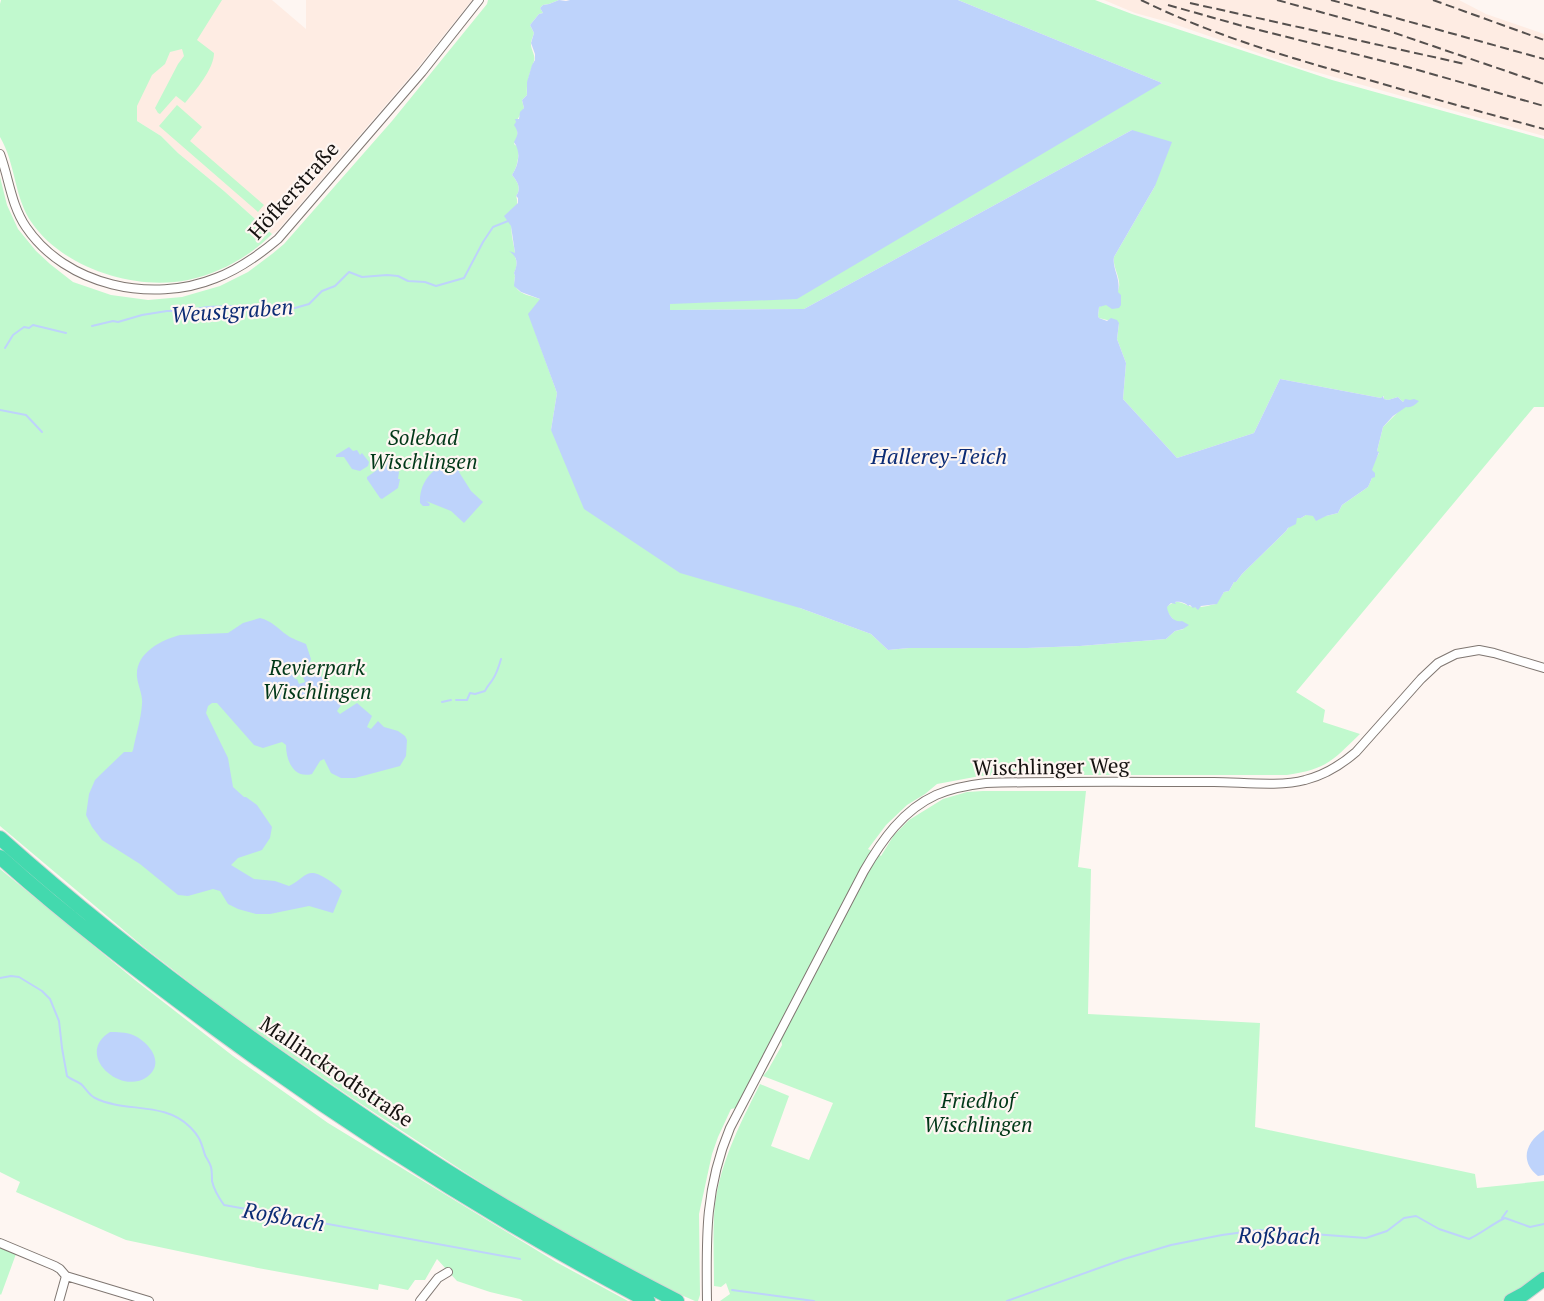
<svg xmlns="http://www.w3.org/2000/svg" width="1544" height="1301" viewBox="0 0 1544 1301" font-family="'PT Serif',serif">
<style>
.built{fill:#feece3}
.green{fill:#c1f9ce}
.water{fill:#bed3fb}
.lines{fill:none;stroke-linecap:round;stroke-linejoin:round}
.stream{stroke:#bed3fb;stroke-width:2}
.street-casing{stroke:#7f7671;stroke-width:10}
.highway-casing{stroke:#d5d4d4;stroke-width:16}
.street{stroke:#fff;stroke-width:8}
.highway{stroke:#43d9ae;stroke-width:14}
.rail{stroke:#55504e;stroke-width:2;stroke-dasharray:9 4.5;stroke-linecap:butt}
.labels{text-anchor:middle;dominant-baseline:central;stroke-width:4.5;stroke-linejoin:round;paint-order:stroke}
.street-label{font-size:21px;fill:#151210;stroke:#fef6f2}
.park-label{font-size:21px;font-style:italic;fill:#013818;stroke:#fef6f2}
.water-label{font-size:22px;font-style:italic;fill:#0c2c75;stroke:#fef6f2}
</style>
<rect width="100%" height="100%" fill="#fef6f2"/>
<!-- built -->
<path class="built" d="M213 0H272L306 29V0H472L415 71 277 231 272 234 224 191 178 153 161 136 137 121 135 68Z
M1104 0H1459L1486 14 1544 34V136L1302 68 1168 22 1135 13Z"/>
<!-- green -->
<path class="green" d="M1 0H222L197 40 214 53C214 69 195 91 185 103L176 96 160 114 158 113 155 108 178 64 184 56 182 49 170 52 165 64 152 75 137 106V121L161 136 178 153 224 191 272 234C249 257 220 273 188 280 135 291 63 268 32 223 14 198 16 164 0 137V4Z
M488 0H559L549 4 543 5 540 8 543 13 539 14 530 25 534 33C533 36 532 39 531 42 530 49 536 55 534 61 530 73 526 82 527 95L522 100 524 108 516 122 518 136 514 144 519 148C518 159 518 166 512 175 517 181 522 188 516 196 520 206 513 214 512 224 510 233 514 244 515 253L514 254C517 262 518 265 514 273L515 276C512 294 526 294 540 299L533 326 557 393 551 430 800 608 871 634 888 650 909 648H1027L1080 646 1166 639 1175 631 1184 629C1177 622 1168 617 1166 607 1181 596 1182 606 1195 607 1202 608 1210 605 1216 604L1224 592 1229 591 1234 582H1236L1242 574 1286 531 1296 518H1301L1306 515 1326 516 1338 513 1342 505 1368 487 1372 478V466L1379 453 1377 451 1383 427 1410 400H1405L1403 402 1398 397 1388 400 1384 399V396L1381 398 1280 379 1254 433 1177 458 1123 399 1126 363 1117 339 1119 323 1099 318 1098 316 1099 307C1106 304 1110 301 1115 295 1126 283 1112 270 1114 257L1155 186 1132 130 804 309 670 310V304L1162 83 958 0H1095L1132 14 1332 80 1544 139V407H1534L1296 692 1325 710 1323 722 1360 734C1332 761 1327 769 1287 775H998L980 776 937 784 925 794 907 805 886 825 868 849 881 856 894 835 909 820 943 799 967 792 983 791H1086L1078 867 1091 869 1088 1014 1260 1023 1255 1127 1475 1174 1477 1188 1544 1181V1271L1539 1276 1502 1301H720L730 1294 726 1283 721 1287 714 1286C714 1263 713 1239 714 1216 717 1168 739 1126 760 1084L789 1096 771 1146 809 1160 833 1103 763 1076 768 1070 782 1045 780 1033 740 1107 731 1109 718 1137 712 1154 699 1214 700 1295 698 1301H695L672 1291 586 1245 522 1209 466 1173 352 1098 238 1020 145 948 0 826V177L7 205 18 229 36 251 50 264 73 282 111 295 148 300 182 297 220 286 248 272 272 254 284 244 392 121 487 4Z
M177 105 202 127 190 141 264 205 258 212 159 126Z
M0 869 135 980 233 1056 328 1123 556 1262 628 1301H523L520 1299 490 1292 457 1281 437 1259 425 1280H415L408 1290 379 1284 378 1290 258 1268 126 1240 16 1192 20 1182 0 1172Z
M0 1247 16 1254 1 1295 0 1294Z"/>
<!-- water -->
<path class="water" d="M559 0 566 1 570 0H958L1162 83 797 299 670 304V310L804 309 1132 130 1172 142 1155 186 1114 257C1112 269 1121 278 1118 292L1121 295V305L1119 308 1112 309 1106 305 1099 307 1098 316 1099 318 1107 321 1111 318 1117 320 1119 323 1117 339 1126 363 1123 399 1177 458 1254 433 1280 379 1381 398 1383 396 1384 399 1388 400 1398 397 1403 402 1405 399 1410 400 1414 399 1419 401C1415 405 1411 408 1406 407L1393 416 1383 427 1377 451 1379 452 1372 470 1375 473V477L1372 478 1368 487 1342 505 1338 513 1326 516 1316 521 1313 516 1306 515 1301 518H1297L1296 524 1288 528 1286 531 1242 574 1236 582H1234L1229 591 1224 592 1217 604 1201 606 1198 610 1195 607 1193 608 1190 605 1188 606C1186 603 1180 601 1175 602L1176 604 1171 603 1167 607C1168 615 1174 623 1182 621L1189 625 1183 629 1175 631 1166 639 1080 646 1027 648H909L888 650 871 634 800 608 680 573 584 509 551 430 557 393 528 314 540 299 521 292 514 286 515 276 514 273C518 264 518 257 509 251L515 253 511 226 504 216 518 203V198L516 196C522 188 517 181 512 175 519 164 521 152 514 142 518 134 519 133 514 125L516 122 515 119H519L520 112 524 108 522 100 527 95V82L532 65 535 60V54L531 43 534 33 530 25 539 14 543 13 540 8 543 5 549 4Z
M349 447 353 451 357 450 360 455 362 453 369 462 368 466 360 471 352 469 344 457H336V455Z
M388 458 390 459 399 472 398 479H400L398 488 382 499 380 498 367 479V477L380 468 378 465Z
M454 461 460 462 461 467 459 472 471 491 483 502 464 523 451 511 426 501 430 504 429 506H423L420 503C419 481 434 466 454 461Z
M260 618C272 621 277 628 287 635 292 639 300 641 306 644L311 659 310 662 292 674 295 679H297L299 684 305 682 303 677 316 671 344 701 337 711 340 714 357 703 372 716 367 727 371 729 378 721 384 727 398 731 405 736 407 740 406 756 400 766 355 778H341L331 773 324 759 320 761 312 774C294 779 286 761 286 745L282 742 263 748 254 745 217 703H212L208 706 206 713 228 758 233 787 244 797H246L257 805 272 827 270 838 262 850 238 858 231 865 254 879 275 881 289 886C307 877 306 866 327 879 333 883 338 886 342 891L333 913 309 906 270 914H256L238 909 228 904 220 891 213 889 188 896 178 895 140 864 102 840 92 827 86 815 89 794 95 780 100 775 124 752H132L133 750C136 735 141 719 142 704 143 695 138 686 137 677 135 653 161 640 180 635L228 633 243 623Z
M110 1032C117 1032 126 1032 133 1035 149 1042 166 1063 147 1077 120 1096 74 1054 110 1032Z
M1544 1130V1175L1538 1176C1519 1161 1526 1142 1544 1130Z"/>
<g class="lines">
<!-- stream -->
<path class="stream" d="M92 326 113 321 118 322 142 315 167 311H185L207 307 233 306 295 308 309 304 322 291 335 286 349 272 362 277 387 275 398 276 408 281 425 282 436 286 464 278 483 242 493 227 508 221
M5 348 13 335 24 327 29 328 33 325 66 333
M0 410 26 415 42 432
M456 700H467L470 693 475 694 485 691C487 686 490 684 493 679 497 673 499 666 501 659
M442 702 451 700
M0 978 11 976 19 977 42 991 50 999 59 1021 62 1048 67 1076C71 1080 78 1081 82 1085 87 1090 89 1095 95 1098 125 1113 164 1101 190 1127 200 1137 201 1142 205 1155 207 1159 210 1163 211 1167 212 1171 212 1176 212 1181 214 1190 219 1198 224 1205L520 1259
M1502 1218 1507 1211
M732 1290 814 1301
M1007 1301 1124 1259 1171 1245 1222 1235 1259 1230 1366 1238 1387 1231 1404 1218 1416 1216 1439 1229 1469 1239C1482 1233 1492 1224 1505 1218L1530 1227 1544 1224"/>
<!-- street casing -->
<g class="street-casing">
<path id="street" d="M0 154C9 178 11 205 26 227 66 286 152 304 216 278 240 269 259 255 278 239L422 72 479 0
M0 1243 55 1266 60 1269 66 1276 149 1301
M59 1301 66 1276
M420 1301 438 1278 448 1272
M707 1301C706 1237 705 1188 730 1128L864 871C882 840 903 810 936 795 952 788 969 785 986 783 1062 781 1138 782 1214 782 1241 782 1280 787 1305 780 1325 775 1341 765 1356 752L1421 679 1438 663 1456 654 1479 650 1494 653 1544 668"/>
</g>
<!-- highway casing -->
<g class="highway-casing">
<path id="highway" d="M0 838C95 923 196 1000 301 1073 354 1110 408 1147 463 1181 533 1224 605 1264 677 1301
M0 857C69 919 143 975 217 1030 355 1131 498 1222 648 1301
M1511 1301 1524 1294 1544 1279"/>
</g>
<!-- street -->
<use href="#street" class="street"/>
<!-- highway -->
<use href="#highway" class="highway"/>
<!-- rail -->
<path class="rail" d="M1141 0C1214 36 1291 58 1369 80 1427 97 1485 113 1544 129
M1277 0 1389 31 1544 84
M1331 0 1544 59
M1433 0 1544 40
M1190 3 1465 64
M1168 5 1239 25 1411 68 1544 106"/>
</g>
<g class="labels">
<!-- street labels -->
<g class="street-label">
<text transform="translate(293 190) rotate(-48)">Höfkerstraße</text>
<text transform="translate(1051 766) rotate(-1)">Wischlinger Weg</text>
<text transform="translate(337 1071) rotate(34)">Mallinckrodtstraße</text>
</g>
<!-- park labels -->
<g class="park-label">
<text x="423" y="437">Solebad<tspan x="423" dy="24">Wischlingen</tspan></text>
<text x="317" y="667">Revierpark<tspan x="317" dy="24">Wischlingen</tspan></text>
<text x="978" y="1100">Friedhof<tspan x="978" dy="24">Wischlingen</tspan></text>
</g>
<!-- water labels -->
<g class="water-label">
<text transform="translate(232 310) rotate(-4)">Weustgraben</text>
<text x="939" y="455">Hallerey-Teich</text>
<text transform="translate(284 1216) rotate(10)">Roßbach</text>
<text transform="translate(1279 1235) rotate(1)">Roßbach</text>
</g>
</g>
</svg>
